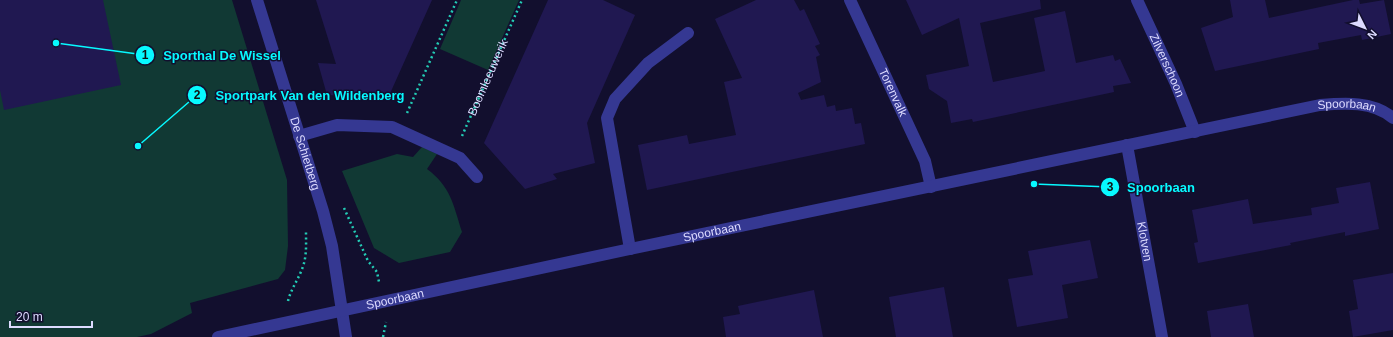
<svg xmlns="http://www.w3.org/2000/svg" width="1393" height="337" viewBox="0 0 1393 337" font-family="Arial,sans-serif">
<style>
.green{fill:#113934}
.building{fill:#201851}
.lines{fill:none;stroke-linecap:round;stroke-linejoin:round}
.path{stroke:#23ccb5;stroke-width:2.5;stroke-dasharray:2 3;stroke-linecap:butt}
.minor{stroke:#353892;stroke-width:12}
.labels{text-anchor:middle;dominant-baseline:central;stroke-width:3;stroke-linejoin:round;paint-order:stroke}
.street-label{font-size:12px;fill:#dddbff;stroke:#120f2e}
.leader{fill:none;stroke:#07f9ff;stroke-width:1.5}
.callout-dot{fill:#07f9ff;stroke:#120f2e;stroke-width:1.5}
.mark-label{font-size:12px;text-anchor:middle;font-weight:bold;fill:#111}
.callout-label{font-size:13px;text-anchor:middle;font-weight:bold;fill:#07f9ff;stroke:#120f2e;stroke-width:3;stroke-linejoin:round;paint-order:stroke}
</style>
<rect width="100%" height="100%" fill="#120f2e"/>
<!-- green -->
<path class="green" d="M0 0H232L287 180 288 246 285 270 278 279 190 303 192 313 151 334 137 337H0Z
M461 0H519L488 70 440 49Z
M422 147 437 154 427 169C451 187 453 204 462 232L450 252 399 263 374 248 342 171 397 154 413 157Z"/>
<!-- building -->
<path class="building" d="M0 0H103L121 85 4 110 0 90Z
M316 0H432L388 98 327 95 318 63 336 64Z
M548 0H603L635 15 587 123 595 163 553 174 557 179 525 189 484 143Z
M756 0H794L800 11 804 9 820 44 815 46 820 55 816 57 821 82 798 93 801 100 824 95 827 107 835 105 836 111 852 108 855 124 861 123 865 144 647 190 638 145 687 135 689 144 736 135 724 82 742 78 715 19Z
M906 0H1040L1041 9 980 23 993 82 1045 71 1034 18 1065 11 1076 63 1113 55 1115 61 1120 59 1131 83 1113 86 1114 92 973 122 972 119 951 123 947 101 929 89 926 75 969 66 959 18 922 35Z
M1230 0H1265L1269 18 1353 0H1359L1360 4 1384 0 1391 34 1362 40 1361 35 1318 43 1319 49 1215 71 1201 28 1233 17Z
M1370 182 1379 229 1345 236V232L1290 243 1291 245 1198 263 1194 243 1198 242 1192 210 1248 199 1253 224 1312 215 1311 208 1339 203 1336 188Z
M1090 240 1098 278 1062 285 1068 318 1017 327 1008 279 1033 275 1028 251Z
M1393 273V330L1353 337 1349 311 1358 309 1353 280Z
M944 287 953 337H896L889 297Z
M814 290 823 337H726L723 317 740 314 738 306Z
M1248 304 1254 337H1211L1207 311Z"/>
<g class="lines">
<!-- path -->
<g class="path">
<path d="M407 113 457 0"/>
<path id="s1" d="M462 136 522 0"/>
<path d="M344 208 368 261 377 272 379 282"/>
<path d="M288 301C291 289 298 280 302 269 307 257 306 245 306 232"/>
<path d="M383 337 386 322"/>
</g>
<!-- minor -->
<g class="minor">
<path id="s2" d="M257 0 323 211 332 246 346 337"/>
<path id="s3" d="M850 0 925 161 931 187"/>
<path id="s4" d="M1137 0 1176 84 1195 132"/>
<path d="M299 136 337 125 392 127 460 158 477 177"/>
<path id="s5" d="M1127 145 1162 337"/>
<path d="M630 249 607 118 615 99 648 63 688 33"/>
<path id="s6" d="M218 337 630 249 1320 105C1345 103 1373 101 1393 118"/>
</g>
</g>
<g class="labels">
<!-- street labels -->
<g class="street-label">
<text stroke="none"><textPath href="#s4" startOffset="72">Zilverschoon</textPath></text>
<text stroke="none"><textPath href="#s1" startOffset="64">Boomleeuwerik</textPath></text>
<text stroke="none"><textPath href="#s3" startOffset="102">Torenvalk</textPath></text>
<text stroke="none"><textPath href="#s6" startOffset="1153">Spoorbaan</textPath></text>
<text stroke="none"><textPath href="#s2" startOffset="161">De Schietberg</textPath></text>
<text stroke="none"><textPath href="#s6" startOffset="505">Spoorbaan</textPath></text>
<text stroke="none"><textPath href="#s5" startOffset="98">Klotven</textPath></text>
<text stroke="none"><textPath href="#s6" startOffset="181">Spoorbaan</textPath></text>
</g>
</g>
<!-- callouts -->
<path class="leader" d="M56 43L145 55M138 146L197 95M1034 184L1110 187"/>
<g class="callout-dot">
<circle cx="56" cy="43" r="4"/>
<circle cx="138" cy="146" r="4"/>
<circle cx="1034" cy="184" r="4"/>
<circle cx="145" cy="55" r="10"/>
<circle cx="197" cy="95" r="10"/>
<circle cx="1110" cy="187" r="10"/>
</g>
<g class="mark-label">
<text x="145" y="59">1</text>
<text x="197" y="99">2</text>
<text x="1110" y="191">3</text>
</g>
<g class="callout-label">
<text x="222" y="60">Sporthal De Wissel</text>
<text x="310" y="100">Sportpark Van den Wildenberg</text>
<text x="1161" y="192">Spoorbaan</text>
</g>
<!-- north arrow -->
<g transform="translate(1365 28) rotate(132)" stroke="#120f2e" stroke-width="3" paint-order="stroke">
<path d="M0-3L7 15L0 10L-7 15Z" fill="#dddbff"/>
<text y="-6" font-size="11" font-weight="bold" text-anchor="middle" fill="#dddbff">N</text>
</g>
<!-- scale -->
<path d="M10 321v6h82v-6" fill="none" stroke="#dddbff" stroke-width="2"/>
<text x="16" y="321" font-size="12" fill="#dddbff" stroke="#120f2e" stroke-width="3" paint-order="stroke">20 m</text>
</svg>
